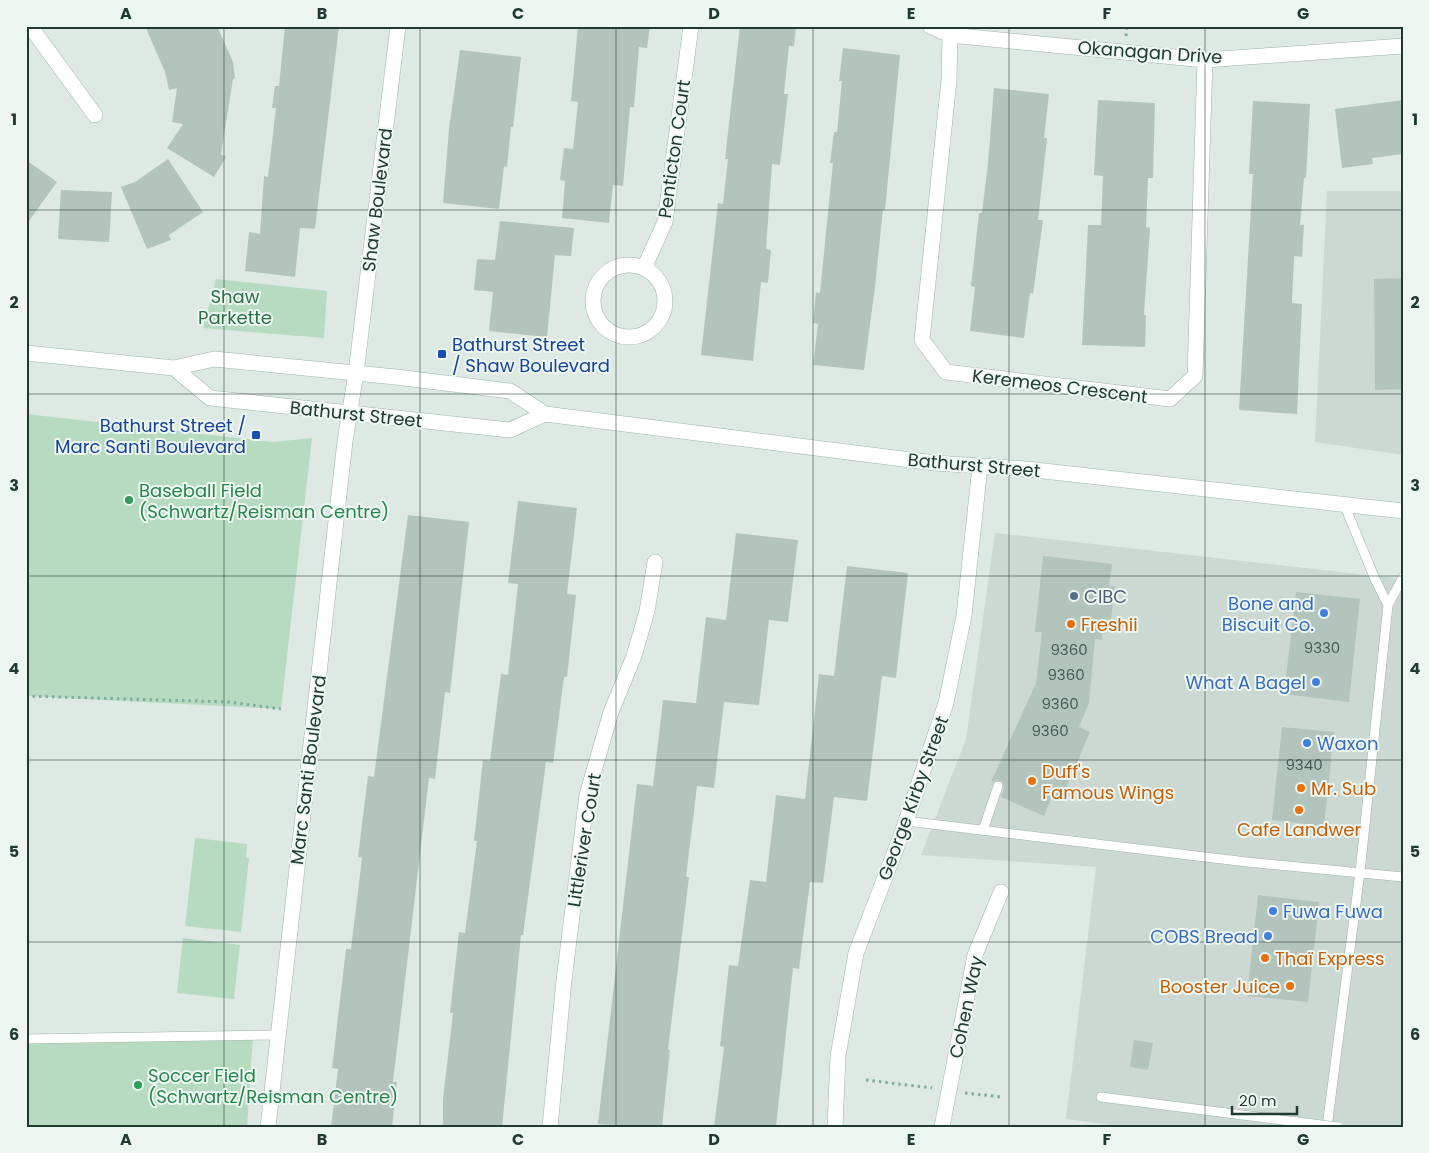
<svg xmlns="http://www.w3.org/2000/svg" width="1429" height="1153" viewBox="0 0 1429 1153" font-family="Poppins,sans-serif">
<style>
.built{fill:#ccd9d3}
.green{fill:#b7dbc1}
.building{fill:#b3c4bd}
.lines{fill:none;stroke-linecap:round;stroke-linejoin:round}
.service-casing{stroke:#a1b1ab;stroke-width:10}
.minor-casing{stroke:#a1b1ab;stroke-width:16}
.tertiary-casing{stroke:#a1b1ab;stroke-width:16}
.secondary-casing{stroke:#9db5ac;stroke-width:16}
.path{stroke:#7fad9f;stroke-width:3;stroke-dasharray:2.5 4;stroke-linecap:butt}
.service{stroke:#fff;stroke-width:9}
.minor{stroke:#fff;stroke-width:15}
.tertiary{stroke:#fff;stroke-width:15}
.secondary{stroke:#fff;stroke-width:15}
.service-bridge-casing{stroke:#a1b1ab;stroke-width:10;stroke-linecap:butt}
.service-bridge{stroke:#fff;stroke-width:9}
.grid{fill:none;stroke:#203932;stroke-width:1;stroke-opacity:0.55}
.transit-dot{fill:#1a4fb4;stroke:#eef6f2;stroke-width:2}
.leisure-dot{fill:#2e9e5b;stroke:#eef6f2;stroke-width:2}
.service-dot{fill:#5c6f8a;stroke:#eef6f2;stroke-width:2}
.shop-dot{fill:#3f7fe0;stroke:#eef6f2;stroke-width:2}
.food-dot{fill:#e8710a;stroke:#eef6f2;stroke-width:2}
.labels{text-anchor:middle;dominant-baseline:central;stroke-width:4;stroke-linejoin:round;paint-order:stroke}
.number-label{font-size:15px;fill:#455c55}
.street-label{font-size:18px;fill:#203932;stroke:#eef6f2}
.park-label{font-size:18px;fill:#2b6f45;stroke:#eef6f2}
.transit-label{font-size:18px;fill:#164399;stroke:#eef6f2;text-anchor:start}
.leisure-label{font-size:18px;fill:#27864d;stroke:#eef6f2;text-anchor:start}
.service-label{font-size:18px;fill:#4e5e75;stroke:#eef6f2;text-anchor:start}
.shop-label{font-size:18px;fill:#366cbe;stroke:#eef6f2;text-anchor:end}
.food-label{font-size:18px;fill:#c56008;stroke:#eef6f2;text-anchor:start}
.neatline{fill:none;stroke:#203932;stroke-width:2}
.grid-label{font-size:16px;text-anchor:middle;font-weight:bold;fill:#203932}
</style>
<rect width="100%" height="100%" fill="#dee9e4"/>
<!-- built -->
<path class="built" d="M1327 191H1403V455L1315 442Z
M995 533 1403 579V1127H1126L1066 1119 1096 867 921 855 966 739Z"/>
<!-- green -->
<path class="green" d="M216 279 327 291 324 338 203 328Z
M26 414 273 442 312 438 281 709 26 696Z
M195 838 247 844 246 858H249L241 932 185 926Z
M183 938 240 945 234 999 177 993Z
M253 1036 247 1127H26V1044Z"/>
<!-- building -->
<path class="building" d="M145 26H217L233 62 235 78 233 79 221 154 226 157 214 177 167 148 183 124 172 122 177 88 169 90 165 72Z
M285 26H339L315 229 300 228 295 277 245 271 249 232 260 234 264 176 268 177 276 108H272L275 86H279Z
M578 26H650L647 48 639 47 634 107H630L623 186 613 185 609 223 562 218 565 181 560 180 564 148 573 149 578 102 571 101Z
M740 26H796L794 46H789L784 94H788L780 165 772 164 766 249 771 250 768 283 761 282 753 361 701 355 718 203 723 204 728 159H725Z
M843 48 900 55 885 210 883 209 875 287 864 370 813 365 818 324 813 323 816 292 820 293 833 163H830L834 132H837L842 81H839Z
M460 50 521 57 513 127H511L507 167 504 166 499 209 443 203 449 129Z
M994 88 1049 94 1044 138H1047L1038 220H1043L1033 294 1030 293 1024 338 970 331 975 287 971 286 979 213H982L988 163Z
M1098 100 1155 103 1153 178H1148L1146 227 1150 228 1144 315H1146L1145 347 1082 345 1088 225H1101L1103 176 1094 175Z
M1403 100V154L1372 158 1373 164 1342 168 1335 109Z
M1253 101 1310 104 1306 178H1304L1300 225H1304L1302 257 1294 256 1292 303 1302 304 1297 414 1239 410 1253 174H1249Z
M168 159 203 212 169 235 171 240 147 249 121 187 135 182Z
M26 160 57 182 26 225Z
M61 190 112 192 109 242 58 239Z
M500 221 574 228 571 256 555 255 547 337 489 331 493 292 474 290 477 259 495 260Z
M1403 278V389L1375 390 1374 279Z
M518 501 577 508 567 594 576 595 567 677H564L553 763 546 762 523 935H521L502 1127H443V1099L453 1013H450L459 932 465 933 477 841H474L483 760 490 761 501 674 508 675 518 584 508 583Z
M408 515 469 522 450 693 445 692 435 779 429 778 393 1082H397L392 1127H331L338 1069 332 1068 346 949H351L362 858 358 857 368 776 374 777Z
M736 533 798 540 788 622 769 620 759 705 724 702 714 788 697 786 686 877H689L668 1050H670L662 1127 598 1124 637 784 653 786 663 700 696 703 706 617 726 620Z
M1043 556 1112 564 1109 586H1115L1111 620 1103 619 1102 640 1095 639 1089 703 1079 727 1090 732 1062 798 1053 794 1044 816 1001 797 1004 788 1003 782 997 780 991 782 1036 683 1042 632H1035Z
M847 566 908 573 896 678 882 676 867 801 834 797 823 883 810 882 799 969 793 968 776 1127H714L724 1047 720 1046 729 965 738 966 750 880 766 882 776 795 805 799 819 674 834 676Z
M1296 592 1360 599 1349 702 1284 694Z
M1282 727 1334 732 1324 826 1272 820Z
M1258 895 1319 902 1308 1002 1247 996Z
M1134 1040 1153 1043 1148 1070 1130 1067Z"/>
<g class="lines">
<!-- service casing -->
<g class="service-casing">
<path id="service" d="M1344 504 1375 579 1388 605
M906 821 1247 862 1403 877
M983 830 998 786
M26 1039 277 1035
M1101 1097 1297 1122
M1327 1127 1360 872 1388 605 1403 577"/>
</g>
<!-- minor casing -->
<g class="minor-casing">
<path id="minor" d="M30 26 95 115
M930 26 950 35 1205 60 1403 46
M950 35 949 80 922 340 946 372 1170 399 1195 376 1205 60
M593 301a36 36 0 1 1 72 0a36 36 0 1 1-72 0Z
M644 268 665 222 691 26
M550 1127 564 980 587 795 611 712 634 656 647 611 655 562
M835 1127 838 1056 856 953 902 833 946 703 964 616 980 466
M942 1127 975 955 1001 892"/>
</g>
<!-- tertiary casing -->
<g class="tertiary-casing">
<path id="tertiary" d="M268 1127 345 441 356 373 398 26"/>
</g>
<!-- secondary casing -->
<g class="secondary-casing">
<path id="secondary" d="M26 353 174 368 214 359 396 377 510 391 545 414 935 463 1026 469 1403 511
M174 368 210 398 510 430 545 414"/>
</g>
<!-- path -->
<path class="path" d="M1126 36 1127 26
M26 696 229 702 281 709
M866 1080 932 1088
M965 1093 1002 1097"/>
<!-- service -->
<use href="#service" class="service"/>
<!-- minor -->
<use href="#minor" class="minor"/>
<!-- tertiary -->
<use href="#tertiary" class="tertiary"/>
<!-- secondary -->
<use href="#secondary" class="secondary"/>
<!-- service-bridge casing -->
<g class="service-bridge-casing">
<path id="service-bridge" d="M1297 1122 1338 1127"/>
</g>
<!-- service-bridge -->
<use href="#service-bridge" class="service-bridge"/>
</g>
<!-- grid -->
<path class="grid" d="M224 26V1127M420 26V1127M616 26V1127M813 26V1127M1009 26V1127M1205 26V1127M26 210H1403M26 394H1403M26 576H1403M26 760H1403M26 942H1403"/>
<!-- markers -->
<g class="transit-dot">
<rect x="437" y="349" width="10" height="10" rx="2.5"/>
<rect x="251" y="430" width="10" height="10" rx="2.5"/>
</g>
<g class="leisure-dot">
<circle cx="129" cy="500" r="5"/>
<circle cx="138" cy="1085" r="5"/>
</g>
<circle class="service-dot" cx="1074" cy="596" r="5"/>
<g class="shop-dot">
<circle cx="1324" cy="613" r="5"/>
<circle cx="1316" cy="682" r="5"/>
<circle cx="1307" cy="743" r="5"/>
<circle cx="1273" cy="911" r="5"/>
<circle cx="1268" cy="936" r="5"/>
</g>
<g class="food-dot">
<circle cx="1071" cy="624" r="5"/>
<circle cx="1032" cy="781" r="5"/>
<circle cx="1301" cy="788" r="5"/>
<circle cx="1299" cy="810" r="5"/>
<circle cx="1265" cy="958" r="5"/>
<circle cx="1290" cy="986" r="5"/>
</g>
<g class="labels">
<!-- number labels -->
<g class="number-label">
<text x="1322" y="647">9330</text>
<text x="1069" y="649">9360</text>
<text x="1066" y="674">9360</text>
<text x="1060" y="703">9360</text>
<text x="1050" y="730">9360</text>
<text x="1304" y="764">9340</text>
</g>
<!-- street labels -->
<g class="street-label">
<text transform="translate(1150 52) rotate(4)">Okanagan Drive</text>
<text transform="translate(674 149) rotate(-82)">Penticton Court</text>
<text transform="translate(377 200) rotate(-83)">Shaw Boulevard</text>
<text transform="translate(1060 386) rotate(7)">Keremeos Crescent</text>
<text transform="translate(356 414) rotate(6)">Bathurst Street</text>
<text transform="translate(974 465) rotate(5)">Bathurst Street</text>
<text transform="translate(308 770) rotate(-83)">Marc Santi Boulevard</text>
<text transform="translate(913 798) rotate(-70)">George Kirby Street</text>
<text transform="translate(584 840) rotate(-81)">Littleriver Court</text>
<text transform="translate(966 1007) rotate(-78)">Cohen Way</text>
</g>
<!-- park labels -->
<g class="park-label">
<text x="235" y="296">Shaw<tspan x="235" dy="21">Parkette</tspan></text>
</g>
<!-- transit labels -->
<g class="transit-label">
<text x="452" y="344">Bathurst Street<tspan x="452" dy="21">/ Shaw Boulevard</tspan></text>
<text x="246" y="425" text-anchor="end">Bathurst Street /<tspan x="246" dy="21">Marc Santi Boulevard</tspan></text>
</g>
<!-- leisure labels -->
<g class="leisure-label">
<text x="139" y="490">Baseball Field<tspan x="139" dy="21">(Schwartz/Reisman Centre)</tspan></text>
<text x="148" y="1075">Soccer Field<tspan x="148" dy="21">(Schwartz/Reisman Centre)</tspan></text>
</g>
<!-- service labels -->
<g class="service-label">
<text x="1084" y="596">CIBC</text>
</g>
<!-- shop labels -->
<g class="shop-label">
<text x="1314" y="603">Bone and<tspan x="1314" dy="21">Biscuit Co.</tspan></text>
<text x="1306" y="682">What A Bagel</text>
<text x="1317" y="743" text-anchor="start">Waxon</text>
<text x="1283" y="911" text-anchor="start">Fuwa Fuwa</text>
<text x="1258" y="936">COBS Bread</text>
</g>
<!-- food labels -->
<g class="food-label">
<text x="1081" y="624">Freshii</text>
<text x="1042" y="771">Duff's<tspan x="1042" dy="21">Famous Wings</tspan></text>
<text x="1311" y="788">Mr. Sub</text>
<text x="1299" y="829" text-anchor="middle">Cafe Landwer</text>
<text x="1275" y="958">Thaï Express</text>
<text x="1280" y="986" text-anchor="end">Booster Juice</text>
</g>
</g>
<!-- border -->
<rect width="1429" height="1153" fill="none" stroke="#eef6f2" stroke-width="55"/>
<!-- scale -->
<path d="M1232 1106v8h65v-8" fill="none" stroke="#203932" stroke-width="2.5"/>
<text x="1239" y="1106" font-size="15" fill="#203932" stroke="#eef6f2" stroke-width="4" paint-order="stroke">20 m</text>
<rect x="28" y="28" width="1374" height="1098" class="neatline"/>
<g class="grid-label">
<text x="126" y="19">A</text>
<text x="322" y="19">B</text>
<text x="518" y="19">C</text>
<text x="714" y="19">D</text>
<text x="911" y="19">E</text>
<text x="1107" y="19">F</text>
<text x="1303" y="19">G</text>
<text x="14" y="125">1</text>
<text x="1415" y="125">1</text>
<text x="14" y="308">2</text>
<text x="1415" y="308">2</text>
<text x="14" y="491">3</text>
<text x="1415" y="491">3</text>
<text x="14" y="674">4</text>
<text x="1415" y="674">4</text>
<text x="14" y="857">5</text>
<text x="1415" y="857">5</text>
<text x="14" y="1040">6</text>
<text x="1415" y="1040">6</text>
<text x="126" y="1145">A</text>
<text x="322" y="1145">B</text>
<text x="518" y="1145">C</text>
<text x="714" y="1145">D</text>
<text x="911" y="1145">E</text>
<text x="1107" y="1145">F</text>
<text x="1303" y="1145">G</text>
</g>
</svg>
